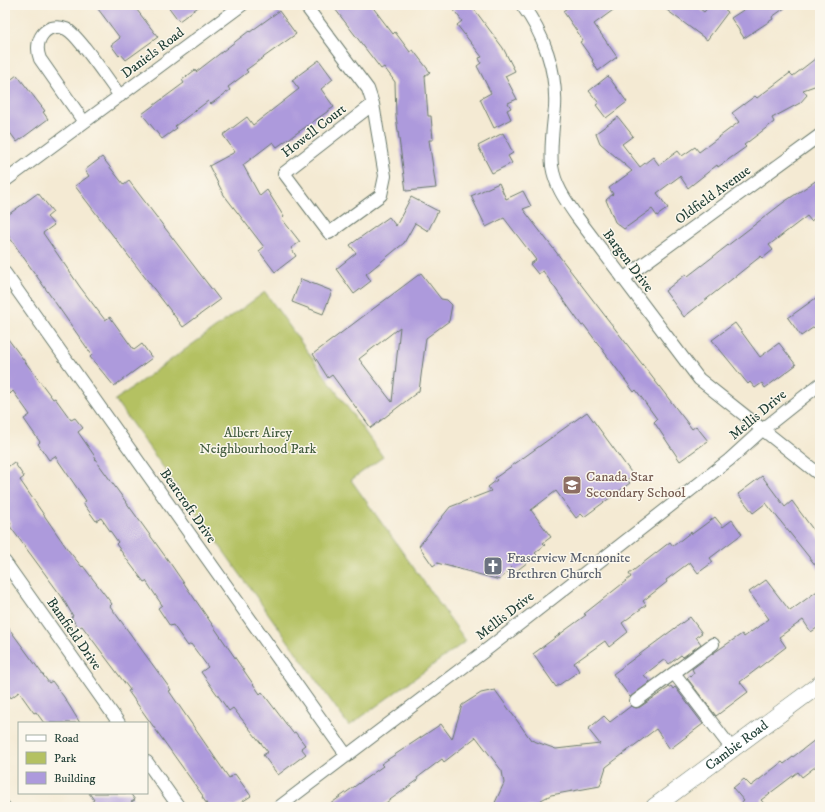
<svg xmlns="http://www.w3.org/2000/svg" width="825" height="812" viewBox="0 0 825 812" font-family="'IM FELL DW Pica',serif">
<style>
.green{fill:#b4c162;stroke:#6a7f4b}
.building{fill:#ad9adc;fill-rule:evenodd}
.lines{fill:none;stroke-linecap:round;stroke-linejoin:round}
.street-casing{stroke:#6a7a6c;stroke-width:14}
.secondary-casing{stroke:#6a7a6c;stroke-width:18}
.street{stroke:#fff;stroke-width:12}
.secondary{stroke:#fff;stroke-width:17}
.rail-casing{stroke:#1f3d34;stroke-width:4.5}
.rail{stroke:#fbf7ec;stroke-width:3;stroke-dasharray:9;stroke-linecap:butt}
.labels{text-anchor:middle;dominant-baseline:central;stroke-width:3;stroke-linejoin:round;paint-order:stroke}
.street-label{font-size:14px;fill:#1f3d34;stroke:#fbf7ec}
.park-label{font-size:14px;fill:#445e40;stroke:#fbf7ec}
.education-label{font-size:14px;fill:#785e54;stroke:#fbf7ec;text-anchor:start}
.worship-label{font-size:14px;fill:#5b616d;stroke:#fbf7ec;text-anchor:start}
</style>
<rect width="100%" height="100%" fill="#fbf7ec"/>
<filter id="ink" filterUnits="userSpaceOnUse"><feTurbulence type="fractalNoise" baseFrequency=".025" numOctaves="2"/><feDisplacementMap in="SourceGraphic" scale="8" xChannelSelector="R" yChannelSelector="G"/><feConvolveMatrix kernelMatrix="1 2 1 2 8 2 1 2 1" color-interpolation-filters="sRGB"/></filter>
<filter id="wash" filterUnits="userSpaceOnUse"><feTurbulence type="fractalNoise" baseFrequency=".012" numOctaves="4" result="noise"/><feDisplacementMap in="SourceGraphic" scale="16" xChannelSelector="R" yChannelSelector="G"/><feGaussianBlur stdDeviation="0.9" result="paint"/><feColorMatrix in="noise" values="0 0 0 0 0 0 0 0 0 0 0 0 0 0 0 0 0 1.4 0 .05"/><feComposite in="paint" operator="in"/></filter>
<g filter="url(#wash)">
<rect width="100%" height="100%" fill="#f4ead3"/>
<!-- green -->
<path class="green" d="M265 292 383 457 351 480 466 641 349 726 115 400Z"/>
<g id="blocks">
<!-- building -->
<path class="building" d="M95 5H133L158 37 126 60 121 54 119 56 111 45 120 38Z
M167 5H201L179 21Z
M332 5H371L393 34 395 32 410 52 413 50 430 72 425 76 428 116H431L433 140H429L436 188 406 191 396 116 395 82 384 67 381 69Z
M450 5H471L503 48 515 71 505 76 517 99 508 103 511 108 507 110 511 119 494 128 480 99 491 93 477 66 481 63 479 58 482 57 457 25 462 21Z
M571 5H620L594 24 617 57 598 71 592 61 593 60 580 42 583 40 563 11Z
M660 5H695L704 12 710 5H719L728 12 707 40Z
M751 5H789L772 17 773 19 744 38 731 18Z
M279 11 296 34 246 70 248 72 228 87 230 90 211 104 208 101 175 126 177 128 162 139 142 114 184 83 182 80 195 70 196 72 249 31 250 32Z
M820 55V84L803 90 807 95 800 103 772 118 774 122 744 145 746 147 718 167 717 165 688 188 680 176 657 193 668 208 657 216 652 209 624 229 615 222 606 200 613 194 609 188 632 171 600 143 596 133 618 117 633 136 622 144 640 167 653 157 659 165 678 151 682 156 695 147 699 152 739 122 732 113 755 96 757 98 790 73 793 76Z
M319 60 333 79 321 89 334 107 277 147 273 142 243 165 260 196 267 190 284 217 282 219 300 242 291 248 296 256 275 272 259 251 264 247 224 195 209 166 235 152 223 135 247 117 253 125 299 89 292 80Z
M17 75 45 111 43 112 48 119 17 142 5 126V84Z
M608 76 627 102 606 118 596 105 599 103 589 91Z
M503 133 513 153 508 156 512 163 492 173 478 146Z
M102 157 124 185 129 181 220 300 183 327 75 186 89 176 85 170Z
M820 178V214L811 221 807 216 769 245 773 250 763 258 761 256 684 317 665 291 686 274 688 276 784 202Z
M499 183 506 199 523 191 531 206 523 209 692 429 696 426 708 441 680 461 654 422 657 419 636 390 634 392 584 325 582 326 543 271 538 274 530 264 536 260 504 218 486 227 471 196Z
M38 193 53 212 47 217 54 225 43 233 80 287 105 320 110 317 134 350 142 344 152 358 114 386 90 357 92 355 5 231V217Z
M411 197 438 211 428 231 415 223 404 243 366 274 371 281 354 294 336 269 356 253 350 245 368 232 389 217 396 226Z
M421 273 441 299 447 300 452 305 449 321 426 338 419 391 371 428 332 375 328 378 313 354ZM400 327 392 402 359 359Z
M301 279 332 291 323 314 292 302Z
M820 295V323L801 336 788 318Z
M735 323 760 357 779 343 796 365 765 388 762 383 755 388 750 382 748 384 712 340Z
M5 335 53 399 55 398 71 420 75 418 83 428 78 432 96 458 95 459 170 563 260 694 262 692 293 733 295 732 305 745 301 748 306 754 278 775 263 755 268 752 233 708 229 711 201 672 208 667 191 644 188 646 173 625 170 626 158 608 162 605 146 581 144 582 128 561 116 544 118 542 101 518 96 521 83 503 86 501 55 456 49 460 38 444 40 442 24 419 30 415 13 391 10 394 5 387Z
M587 412 633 475 627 480 630 483 584 517 581 514 576 518 556 491 531 510 551 537 543 543 545 545 535 553 537 555 515 572 511 567 500 580 437 563 433 566 419 546 450 507 491 491 488 487 497 480 495 478Z
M14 462 24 477 20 480 35 502 68 550 82 567 83 566 112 604 110 606 171 690 169 691 229 778 235 774 251 796 234 807H209L202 797 203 796 128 691 130 690 82 626 78 628 71 617 73 616 62 597 9 525 11 524 5 515V469Z
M762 476 785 507 792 501 820 539V571L766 503 753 513 738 494Z
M715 517 723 527 732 520 742 534 710 558 713 562 698 573 690 562 666 580 667 582 643 601 646 605 622 623 628 632 609 647 605 641 574 663 579 671 556 687 533 654 586 615 584 614 631 577 629 574 670 542 673 546 691 532 692 534Z
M766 580 790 611 820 589V626L811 632 803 620 779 637 786 647 740 682 748 692 716 716 687 678 694 673 692 669 712 654 742 634 744 637 769 619 749 592Z
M690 617 702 633 696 637 701 644 683 657 681 655 669 664 665 659 644 675 650 682 630 697 613 674Z
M5 623 49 683 52 681 64 697 80 723H44L36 712 34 713 19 692 11 698 5 688Z
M671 686 673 689 675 687 703 724 670 749 656 729 606 767 600 786 551 795 541 800 538 807H493L504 783 502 771 476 737 444 762 442 759 417 778 418 780 380 807H326L383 766 381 764 441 724 452 739 462 705 481 693 495 690 531 740 556 749 600 744 588 729 604 716 610 722 631 706 636 708 640 707Z
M820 736V763L802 777 798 772 761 800 767 807H736L744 801 733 788 744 779 751 786 782 762 784 764Z
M89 793H130L135 800 131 802 135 807H84L94 800Z"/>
</g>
</g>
<g filter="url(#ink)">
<use href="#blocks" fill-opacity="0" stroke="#6a7a6c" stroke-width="1"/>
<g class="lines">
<!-- street casing -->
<g class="street-casing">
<path id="street" d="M305 5 368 89 373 104 385 176 381 195 329 233 284 173 373 104
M522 5C544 34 557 71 555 108 553 127 550 146 552 166 555 186 566 201 577 217L699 379 820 475
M84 122 40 59C33 41 45 21 66 29 78 34 110 83 120 96
M5 181 242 5
M5 273 347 756
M623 279 820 135
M5 562 119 723
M674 673 732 749
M636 701 713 644
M147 762 179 807
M279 807 490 647 729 460 762 430 820 384"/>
</g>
<!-- secondary casing -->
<g class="secondary-casing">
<g id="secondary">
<path id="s1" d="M654 807 820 684"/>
</g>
</g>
<!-- street -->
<use href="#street" class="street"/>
<!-- secondary -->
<use href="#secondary" class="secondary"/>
<!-- rail casing -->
<g class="rail-casing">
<path id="rail" d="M5 801 10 807"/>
</g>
<!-- rail -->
<use href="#rail" class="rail"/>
</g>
</g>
<!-- icons -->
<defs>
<g id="school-square" transform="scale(1)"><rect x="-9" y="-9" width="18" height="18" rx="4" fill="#8d6e63" stroke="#fbf7ec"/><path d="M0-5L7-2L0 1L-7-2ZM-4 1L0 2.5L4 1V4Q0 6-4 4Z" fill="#fff"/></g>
<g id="church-square" transform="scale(1)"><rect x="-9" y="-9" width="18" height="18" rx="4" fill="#6b7280" stroke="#fbf7ec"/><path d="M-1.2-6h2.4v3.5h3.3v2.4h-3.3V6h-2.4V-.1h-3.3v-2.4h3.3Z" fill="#fff"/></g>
</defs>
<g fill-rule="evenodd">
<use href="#school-square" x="572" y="485"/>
<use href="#church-square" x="493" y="566"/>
</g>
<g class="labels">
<!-- street labels -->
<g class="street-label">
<text transform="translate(153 53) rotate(-37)">Daniels Road</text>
<text transform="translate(314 131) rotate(-38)">Howell Court</text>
<text transform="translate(713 195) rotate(-36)">Oldfield Avenue</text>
<text transform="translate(628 261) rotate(53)">Bargen Drive</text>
<text transform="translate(758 415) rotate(-40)">Mellis Drive</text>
<text transform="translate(188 506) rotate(55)">Bearcroft Drive</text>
<text transform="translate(505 616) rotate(-38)">Mellis Drive</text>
<text transform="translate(74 634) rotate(55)">Bamfield Drive</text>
<text stroke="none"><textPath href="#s1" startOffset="103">Cambie Road</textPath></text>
</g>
<!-- park labels -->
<g class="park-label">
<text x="258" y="433">Albert Airey<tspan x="258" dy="16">Neighbourhood Park</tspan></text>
</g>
<!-- education labels -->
<g class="education-label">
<text x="586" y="477">Canada Star<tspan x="586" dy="16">Secondary School</tspan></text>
</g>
<!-- worship labels -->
<g class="worship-label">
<text x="507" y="558">Fraserview Mennonite<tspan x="507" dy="16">Brethren Church</tspan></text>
</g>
</g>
<!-- margin -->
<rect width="825" height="812" fill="none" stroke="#fbf7ec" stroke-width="20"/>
<!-- legend -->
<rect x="18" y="722" width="130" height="72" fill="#fbf7ec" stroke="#a3ada2"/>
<rect x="26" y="735" width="20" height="6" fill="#ffffff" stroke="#a3ada2"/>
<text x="54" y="742" font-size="12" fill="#1f3d34">Road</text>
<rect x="26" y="752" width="20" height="12" fill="#b4c162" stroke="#a3ada2"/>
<text x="54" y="762" font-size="12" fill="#1f3d34">Park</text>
<rect x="26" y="772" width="20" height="12" fill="#ad9adc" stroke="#a3ada2"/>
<text x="54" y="782" font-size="12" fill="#1f3d34">Building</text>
</svg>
